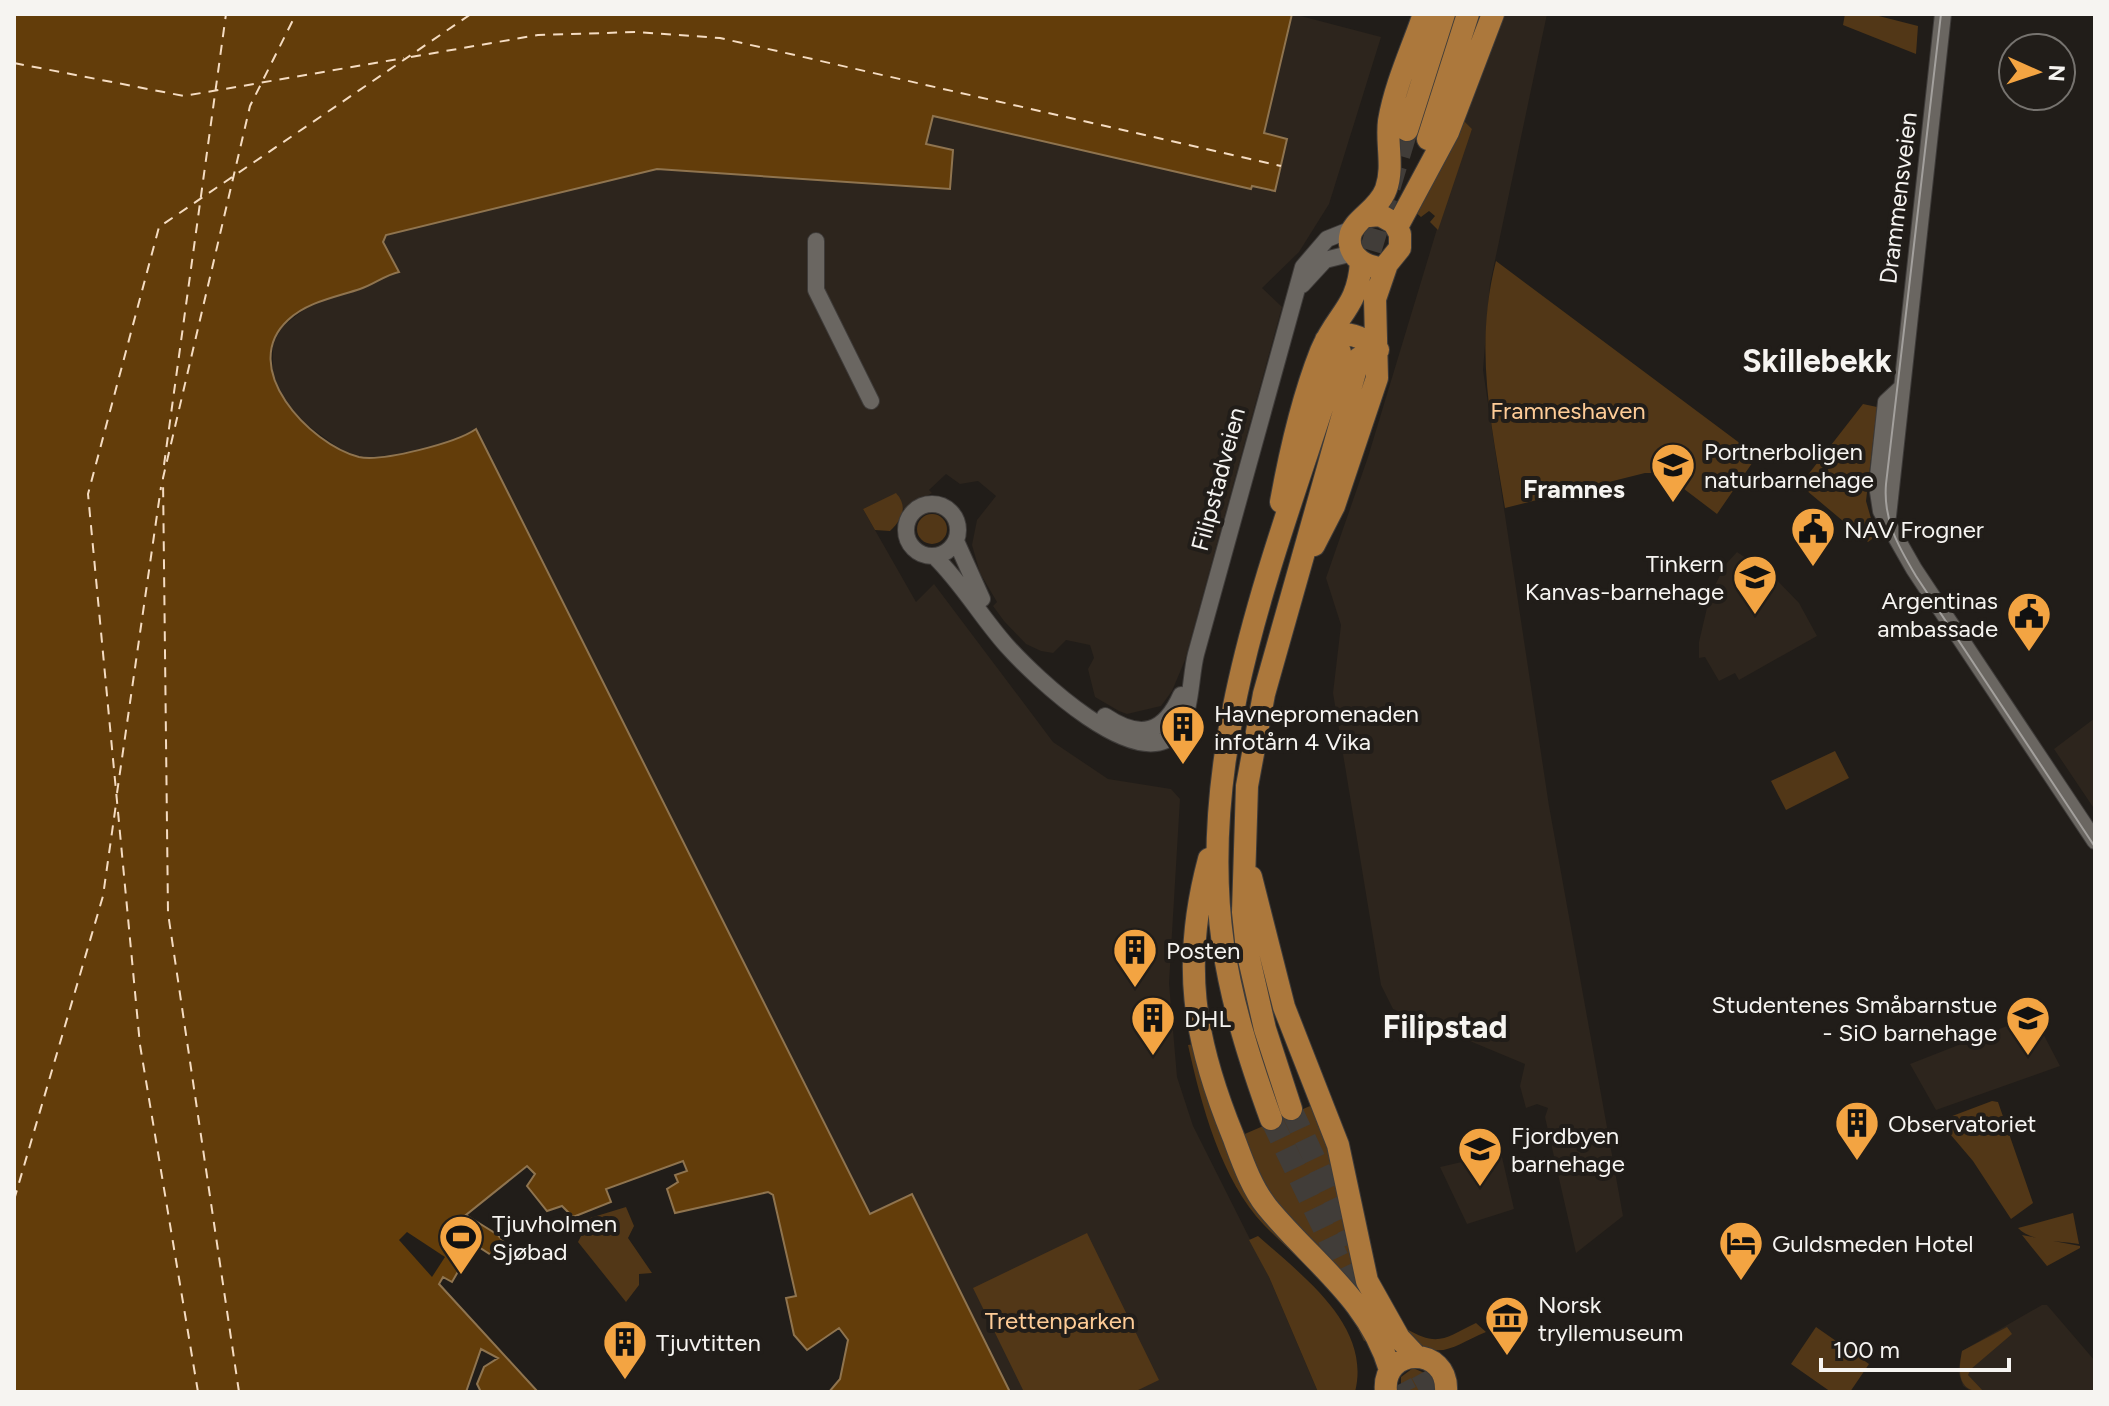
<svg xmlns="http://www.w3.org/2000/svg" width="2109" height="1406" viewBox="0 0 2109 1406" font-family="Figtree,sans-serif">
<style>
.built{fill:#2d251d}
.green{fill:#523717}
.water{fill:#633d0a;stroke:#8f744f;stroke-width:2}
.pier{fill:#211d19}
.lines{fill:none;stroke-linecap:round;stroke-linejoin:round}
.ferry{stroke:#f5dcc2;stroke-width:2;stroke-dasharray:10 8;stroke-linecap:butt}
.highway-tunnel{stroke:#413d39;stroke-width:22;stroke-dasharray:22 11;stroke-linecap:butt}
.minor-casing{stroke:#3e3b39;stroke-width:18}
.highway-casing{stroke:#3e3b39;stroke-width:24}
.minor{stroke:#6a6661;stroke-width:16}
.highway{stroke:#ac783c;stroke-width:22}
.tram{stroke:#a3a09d;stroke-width:2}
.labels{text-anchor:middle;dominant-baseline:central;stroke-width:8;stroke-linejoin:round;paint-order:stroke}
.street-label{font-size:24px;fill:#f6f4f1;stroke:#211d19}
.park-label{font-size:24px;fill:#fecc97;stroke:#211d19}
.poi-label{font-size:24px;fill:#f6f4f1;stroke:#211d19;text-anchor:start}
.neighbourhood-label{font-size:26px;font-weight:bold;fill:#f6f4f1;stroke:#211d19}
.district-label{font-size:32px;font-weight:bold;fill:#f6f4f1;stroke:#211d19}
</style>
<rect width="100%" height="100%" fill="#211d19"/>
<!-- built -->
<path class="built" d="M1293 14 1381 37 1329 204 1299 252 1262 288 1282 307 1185 660 1172 691 1161 706 1127 714 1119 711 1095 697 1088 669 1094 658 1090 645 1066 640 1053 653 1041 651 1026 644 1004 621 993 606 997 602 980 573 972 545 977 520 996 496 978 481 960 484 946 474 929 490 932 493 903 509 897 494 863 509 916 602 934 584 1053 742 1108 779 1171 789 1180 799 1169 983 1177 1077 1193 1126 1269 1277 1318 1392H1010L912 1195 870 1215 474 431 448 443 375 460 343 451 296 417 285 405 273 373V344L282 327 306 308 398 272 383 242 386 235 657 169 949 189 926 144 933 116 1275 191 1287 139 1264 133Z
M1503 14H1547L1490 284 1483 370 1549 806 1623 1216 1576 1253 1545 1117 1548 1108 1537 1104 1526 1108 1520 1086 1525 1064 1393 1009 1381 985 1333 693 1341 625 1326 578 1368 457 1437 229 1443 198 1472 129 1464 121Z
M1737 552 1774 577 1799 603 1817 636 1739 680 1735 673 1719 681 1705 657 1699 658V642L1710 595 1726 564Z
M2095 718V810L2054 749Z
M2030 1017 2037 1022 2060 1066 1936 1110 1910 1064Z
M1501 1153 1514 1209 1467 1224 1440 1167Z
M2042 1305H2047L2095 1361V1392H1972L1963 1386 1958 1371 1962 1351Z"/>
<!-- green -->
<path class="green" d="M1845 14H1871L1918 26 1916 54 1843 25Z
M1464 121 1472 129 1438 230 1430 222 1435 216 1429 211 1421 217 1413 210Z
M1496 261 1757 456 1717 514 1663 473H1645L1505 508C1491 421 1474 348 1496 261Z
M1863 404 1877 407 1866 501 1876 536 1868 542 1800 485Z
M896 493C908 506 903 519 890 531L875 530 863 509Z
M917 529a15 15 0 1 1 30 0a15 15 0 1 1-30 0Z
M1835 751 1849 778 1786 810 1771 781Z
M1194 1044 1238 1166 1327 1277 1370 1339 1364 1341C1343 1293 1300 1262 1264 1225 1221 1180 1201 1104 1188 1045Z
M1992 1101 1998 1102 2033 1203 2011 1219 1973 1161 1939 1121Z
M1317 1103 1389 1328 1271 1201 1240 1136Z
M626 1207 634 1226 628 1238 652 1273 639 1274V1285L626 1302 578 1242 590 1218Z
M2073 1213 2079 1244C2060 1241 2031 1242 2018 1228Z
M1087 1233 1159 1380 1134 1392H1024L973 1288Z
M2022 1235 2080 1246V1248L2047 1266Z
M1258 1236C1301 1275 1372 1325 1355 1392H1318L1269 1277 1249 1240Z
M1476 1323 1486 1332C1452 1346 1434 1367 1405 1328 1438 1348 1445 1338 1476 1323Z
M1816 1327 1869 1364 1850 1392H1831L1791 1364Z
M2007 1327 2012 1334 1971 1369 1968 1375 1984 1392C1957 1392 1958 1372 1962 1351Z
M1413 1368 1429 1375 1430 1392H1401V1377Z"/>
<!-- water -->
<path class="water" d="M14 14H1292L1264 133 1287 139 1275 191 1252 186 1251 189 933 116 926 144 953 150 950 189 657 169 386 235 383 242 399 272C385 275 373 285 360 289 336 297 307 302 288 320 237 367 309 444 359 457 382 462 456 443 476 429L870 1214 912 1194 1010 1392H829L840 1379 848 1340 839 1328 807 1350 794 1335 786 1298 796 1296 773 1195 768 1192 675 1213 667 1189 678 1182 675 1175 687 1171 683 1161 606 1189 611 1202 573 1217 562 1206 547 1211 527 1186 535 1174 527 1166 466 1215 498 1235 510 1249 502 1262 474 1244 452 1282 443 1277 439 1284 538 1392H481L477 1384 484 1367 498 1358 481 1349 466 1392H14Z"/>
<!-- pier -->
<path class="pier" d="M407 1232 445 1257 432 1277 399 1240Z"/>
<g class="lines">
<!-- ferry -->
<path class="ferry" d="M411 57 538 35 636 32 720 38 1281 166
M14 63 184 96 404 58
M164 465 226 14
M117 793 161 487
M14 1200 103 896 116 804
M198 1392 140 1045 88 494 159 227 471 14
M239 1392 168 913 163 478 250 106 296 14"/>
<!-- highway-tunnel -->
<path class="highway-tunnel" d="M1361 282 1407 130
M1291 1109 1354 1242
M1271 1119 1359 1302
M1406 1344 1432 1392
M1386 1354 1406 1392"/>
<!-- minor casing -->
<g class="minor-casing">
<path id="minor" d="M816 241V290L871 401
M1302 285 1325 260 1353 253
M1901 388 1886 402 1877 485 1881 511 1914 569 2095 841
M906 530a26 26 0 1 1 52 0a26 26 0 1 1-52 0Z
M1888 516 1943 14
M956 541 982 599
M934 556C962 583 981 617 1007 646 1033 675 1139 778 1177 731 1192 712 1190 677 1196 654L1303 267 1327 239 1352 229
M1105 716C1141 740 1164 733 1181 695"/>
</g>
<!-- highway casing -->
<g class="highway-casing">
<path id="highway" d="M1407 130 1444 14
M1428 139 1468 14
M1397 227 1448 132 1493 14
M1375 267C1360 264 1348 253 1350 237 1352 220 1378 211 1386 189 1394 167 1386 143 1389 121 1395 85 1412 49 1424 14
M1326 340C1347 329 1362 336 1378 350
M1281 502C1290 452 1302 399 1321 351 1337 313 1358 308 1361 262
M1314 545 1334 506 1377 378 1375 299 1387 264 1400 248V234L1394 223 1380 215 1369 216
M1209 859C1181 963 1193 1038 1233 1136 1242 1160 1251 1187 1267 1207 1312 1262 1369 1299 1390 1370
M1251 877 1284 1007 1338 1145 1367 1281 1399 1338 1415 1355
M1291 1109 1265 1029 1247 950 1243 912 1247 786 1264 694 1359 358
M1271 1119C1250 1061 1232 1005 1223 944 1194 741 1281 542 1340 352
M1386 1392C1381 1346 1449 1345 1446 1392"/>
</g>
<!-- minor -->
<use href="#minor" class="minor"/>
<!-- highway -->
<use href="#highway" class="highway"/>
<!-- tram -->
<path class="tram" d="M1941 14 1886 484C1883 520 1898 546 1916 576L2095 847"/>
</g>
<!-- icons -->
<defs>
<g id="school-pin" transform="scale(2.3)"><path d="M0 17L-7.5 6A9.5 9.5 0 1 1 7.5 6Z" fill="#f3a442" stroke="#211d19"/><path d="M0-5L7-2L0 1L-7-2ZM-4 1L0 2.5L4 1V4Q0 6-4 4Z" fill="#111"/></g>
<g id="civic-pin" transform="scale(2.3)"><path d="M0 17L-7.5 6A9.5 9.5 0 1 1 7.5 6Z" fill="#f3a442" stroke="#211d19"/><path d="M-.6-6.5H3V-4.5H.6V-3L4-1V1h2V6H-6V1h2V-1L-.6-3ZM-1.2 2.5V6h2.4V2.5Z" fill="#111"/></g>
<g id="building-pin" transform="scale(2.3)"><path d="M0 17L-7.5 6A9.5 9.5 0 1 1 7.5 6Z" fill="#f3a442" stroke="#211d19"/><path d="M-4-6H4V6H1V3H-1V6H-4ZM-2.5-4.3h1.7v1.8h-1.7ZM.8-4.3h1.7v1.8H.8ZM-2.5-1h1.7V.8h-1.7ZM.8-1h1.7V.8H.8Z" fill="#111"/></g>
<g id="stadium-pin" transform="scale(2.3)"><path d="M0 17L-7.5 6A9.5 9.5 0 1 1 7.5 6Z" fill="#f3a442" stroke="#211d19"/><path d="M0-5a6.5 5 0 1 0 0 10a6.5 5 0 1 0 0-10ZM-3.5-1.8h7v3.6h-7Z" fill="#111"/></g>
<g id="hotel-pin" transform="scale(2.3)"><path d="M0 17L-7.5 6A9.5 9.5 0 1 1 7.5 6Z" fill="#f3a442" stroke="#211d19"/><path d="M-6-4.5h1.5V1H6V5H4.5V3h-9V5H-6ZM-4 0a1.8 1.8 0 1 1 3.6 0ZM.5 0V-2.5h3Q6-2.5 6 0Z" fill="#111"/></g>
<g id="museum-pin" transform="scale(2.3)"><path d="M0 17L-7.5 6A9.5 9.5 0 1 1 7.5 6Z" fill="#f3a442" stroke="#211d19"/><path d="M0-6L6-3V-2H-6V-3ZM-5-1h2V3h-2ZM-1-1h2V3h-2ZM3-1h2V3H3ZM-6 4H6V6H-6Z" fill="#111"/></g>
</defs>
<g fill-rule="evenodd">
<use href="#school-pin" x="1673" y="465"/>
<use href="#civic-pin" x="1813" y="529"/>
<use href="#school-pin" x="1755" y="577"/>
<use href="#civic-pin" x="2029" y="614"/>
<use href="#building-pin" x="1183" y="727"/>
<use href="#building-pin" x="1135" y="950"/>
<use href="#building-pin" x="1153" y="1018"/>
<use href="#school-pin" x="2028" y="1018"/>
<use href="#building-pin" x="1857" y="1123"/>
<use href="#school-pin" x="1480" y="1149"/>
<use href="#stadium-pin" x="461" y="1237"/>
<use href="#hotel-pin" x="1741" y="1243"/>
<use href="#museum-pin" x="1507" y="1318"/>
<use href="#building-pin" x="625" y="1342"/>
</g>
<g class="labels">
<!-- street labels -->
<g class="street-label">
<text transform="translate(1898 198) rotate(-83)">Drammensveien</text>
<text transform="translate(1218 479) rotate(-75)">Filipstadveien</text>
</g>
<!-- park labels -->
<g class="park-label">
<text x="1568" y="410">Framneshaven</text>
<text x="1060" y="1320">Trettenparken</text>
</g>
<!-- poi labels -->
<g class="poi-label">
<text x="1704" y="451">Portnerboligen<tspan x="1704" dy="28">naturbarnehage</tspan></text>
<text x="1844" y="529">NAV Frogner</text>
<text x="1724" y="563" text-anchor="end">Tinkern<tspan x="1724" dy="28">Kanvas-barnehage</tspan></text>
<text x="1998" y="600" text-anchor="end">Argentinas<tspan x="1998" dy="28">ambassade</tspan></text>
<text x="1214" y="713">Havnepromenaden<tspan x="1214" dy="28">infotårn 4 Vika</tspan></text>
<text x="1166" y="950">Posten</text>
<text x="1997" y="1004" text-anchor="end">Studentenes Småbarnstue<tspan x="1997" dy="28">- SiO barnehage</tspan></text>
<text x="1184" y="1018">DHL</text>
<text x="1888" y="1123">Observatoriet</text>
<text x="1511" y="1135">Fjordbyen<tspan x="1511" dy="28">barnehage</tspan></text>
<text x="492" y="1223">Tjuvholmen<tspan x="492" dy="28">Sjøbad</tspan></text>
<text x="1772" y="1243">Guldsmeden Hotel</text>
<text x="1538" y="1304">Norsk<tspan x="1538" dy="28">tryllemuseum</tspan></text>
<text x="656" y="1342">Tjuvtitten</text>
</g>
<!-- neighbourhood labels -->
<g class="neighbourhood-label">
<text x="1574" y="489">Framnes</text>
</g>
<!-- district labels -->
<g class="district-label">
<text x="1817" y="361">Skillebekk</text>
<text x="1445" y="1027">Filipstad</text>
</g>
</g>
<!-- border -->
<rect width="2109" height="1406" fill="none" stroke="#f6f4f1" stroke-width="32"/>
<!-- north arrow -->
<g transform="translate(2037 72) rotate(93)"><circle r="38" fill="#211d19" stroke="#76736f" stroke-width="2"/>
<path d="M0-6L14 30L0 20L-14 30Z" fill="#f3a442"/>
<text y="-12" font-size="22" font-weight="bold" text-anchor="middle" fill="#f6f4f1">N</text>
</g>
<!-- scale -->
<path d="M1821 1358v12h188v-12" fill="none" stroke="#f6f4f1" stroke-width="4"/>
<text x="1833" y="1358" font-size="24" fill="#f6f4f1" stroke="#211d19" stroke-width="6" paint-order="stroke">100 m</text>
</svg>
